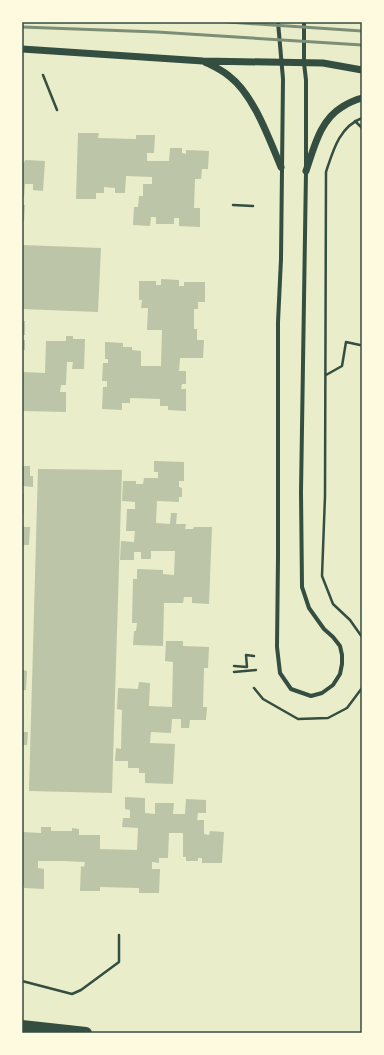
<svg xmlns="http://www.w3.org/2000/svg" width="384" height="1055" viewBox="0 0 384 1055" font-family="Rubik,sans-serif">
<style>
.building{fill:#bcc5a7}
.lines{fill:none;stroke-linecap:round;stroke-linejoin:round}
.path{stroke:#344e41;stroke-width:2.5}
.minor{stroke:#344e41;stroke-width:4}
.tertiary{stroke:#344e41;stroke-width:7}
.motorway{stroke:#344e41;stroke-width:12}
.rail{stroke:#7c8e77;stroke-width:3}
.neatline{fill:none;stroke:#344e41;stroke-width:1.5}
</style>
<rect width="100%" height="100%" fill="#e9edc9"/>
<!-- building -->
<path class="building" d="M78 133H99L98 138 136 139V135H155L154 153H147V161H169L170 148H182V153L186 154V150L209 151 208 169H202L201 179H195L194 208H200V227L179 226V218H174V224H156V217H151L150 226 133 225 134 207H138L139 196H143V184H152V177L126 176 125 193H115V188L104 187V193H96V199H76Z
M25 160 45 161 43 191 33 190V184H25L24 197H22V163H24Z
M22 205H25L24 221H22Z
M22 245 101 248 98 312 22 309Z
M161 279 179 280V286H184V282H205V302H198V309H194V329H197V340H204L203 358H180L179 371H186V384H182L181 389H186V411L168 410V406H160V399L130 398V403H122V410L102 409 103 387H107V381H102L103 363H108V359H105V342L123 343V347H132V350L141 351V366H161L162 330H147L148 308H141L142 300H139V281H156V285H161Z
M22 321H25V335H22Z
M66 336H73V339H85L84 369H72L73 362H67L66 385H61L60 392H66V412L22 411V372L45 373 46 341H66Z
M22 340H25V350H22Z
M154 461 184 462V481H179V487L182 488V497H179V502L157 501 156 523 170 524 171 513H177L176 524H186L185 529H193L194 527H212L209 604 192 603V597H184L183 603H164L163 646 133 645 134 631H136L137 623H132L133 579H137V569L163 570V574L174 575 175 551H151V559H141V552H134V560H120L121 541 134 542 135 531H126L127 509H135V502L122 501 123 481H136V484H143L144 478H158V472H154Z
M22 466H30V476H33V487L22 486Z
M38 469 122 470 112 793 29 791Z
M22 494H24V513H22Z
M22 527H30L29 545H22Z
M166 641H183V646L209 647 208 668H204L203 707H207L206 720H190L189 728H181V719H172L171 733 151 732 150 743 175 744 173 784 145 783V773H139V768H128V761H115L116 748 121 749 122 710 117 709 118 688 138 689 139 682 150 683 149 706 172 707 173 662 165 661Z
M22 670 27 671 26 690H22Z
M22 732H28L27 745H22Z
M125 797 145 798V813L155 814V803H174L173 814H185L186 799 206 800V813H198L197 820H204V834L209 835 210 831 224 832 222 863H202V858H198V861H186V857H183V833H169L168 858H159V863L152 862V869H160L159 893H139V888L100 887V891H80L81 866 84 867 85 862 61 861H38V868L44 869V889L24 888V885H22V832L41 833V827H51V831H72V828L79 829V835H100V849L137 850 138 828 122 827 123 818H130V810L125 809Z"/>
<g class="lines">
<!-- path -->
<path class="path" d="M43 75 57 110
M362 118C339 127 333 151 326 172L325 496 322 576 333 604 350 620 362 637
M355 121 362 128
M233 205 253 206
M326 375 342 366 346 342 360 345
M234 666 247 667 246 655 254 656
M234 672 256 670
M254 688 263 699 298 719 328 718 347 708 362 688
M22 981 72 994 81 990 119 962V935"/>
<!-- minor -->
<path class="minor" d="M278 22 283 79 281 259 278 322V557L277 647 280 673 291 689 311 696 322 693 333 685 340 674 342 664V655L340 646 333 637 324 629 309 608 302 587 301 492 306 171V80L304 63V22"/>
<!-- tertiary -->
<path class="tertiary" d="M22 49 203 61 323 63 362 70
M205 62C213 66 222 70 229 76 254 95 269 139 281 167
M306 171C314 148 320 120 342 107 348 103 355 100 362 98"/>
<!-- motorway -->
<path class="motorway" d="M22 1026 86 1033"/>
<!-- rail -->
<path class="rail" d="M228 22 362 31
M22 27 157 32 362 45"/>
</g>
<!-- border -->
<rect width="384" height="1055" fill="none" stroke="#fefae0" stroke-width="46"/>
<rect x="23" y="23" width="338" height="1009" class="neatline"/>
</svg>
